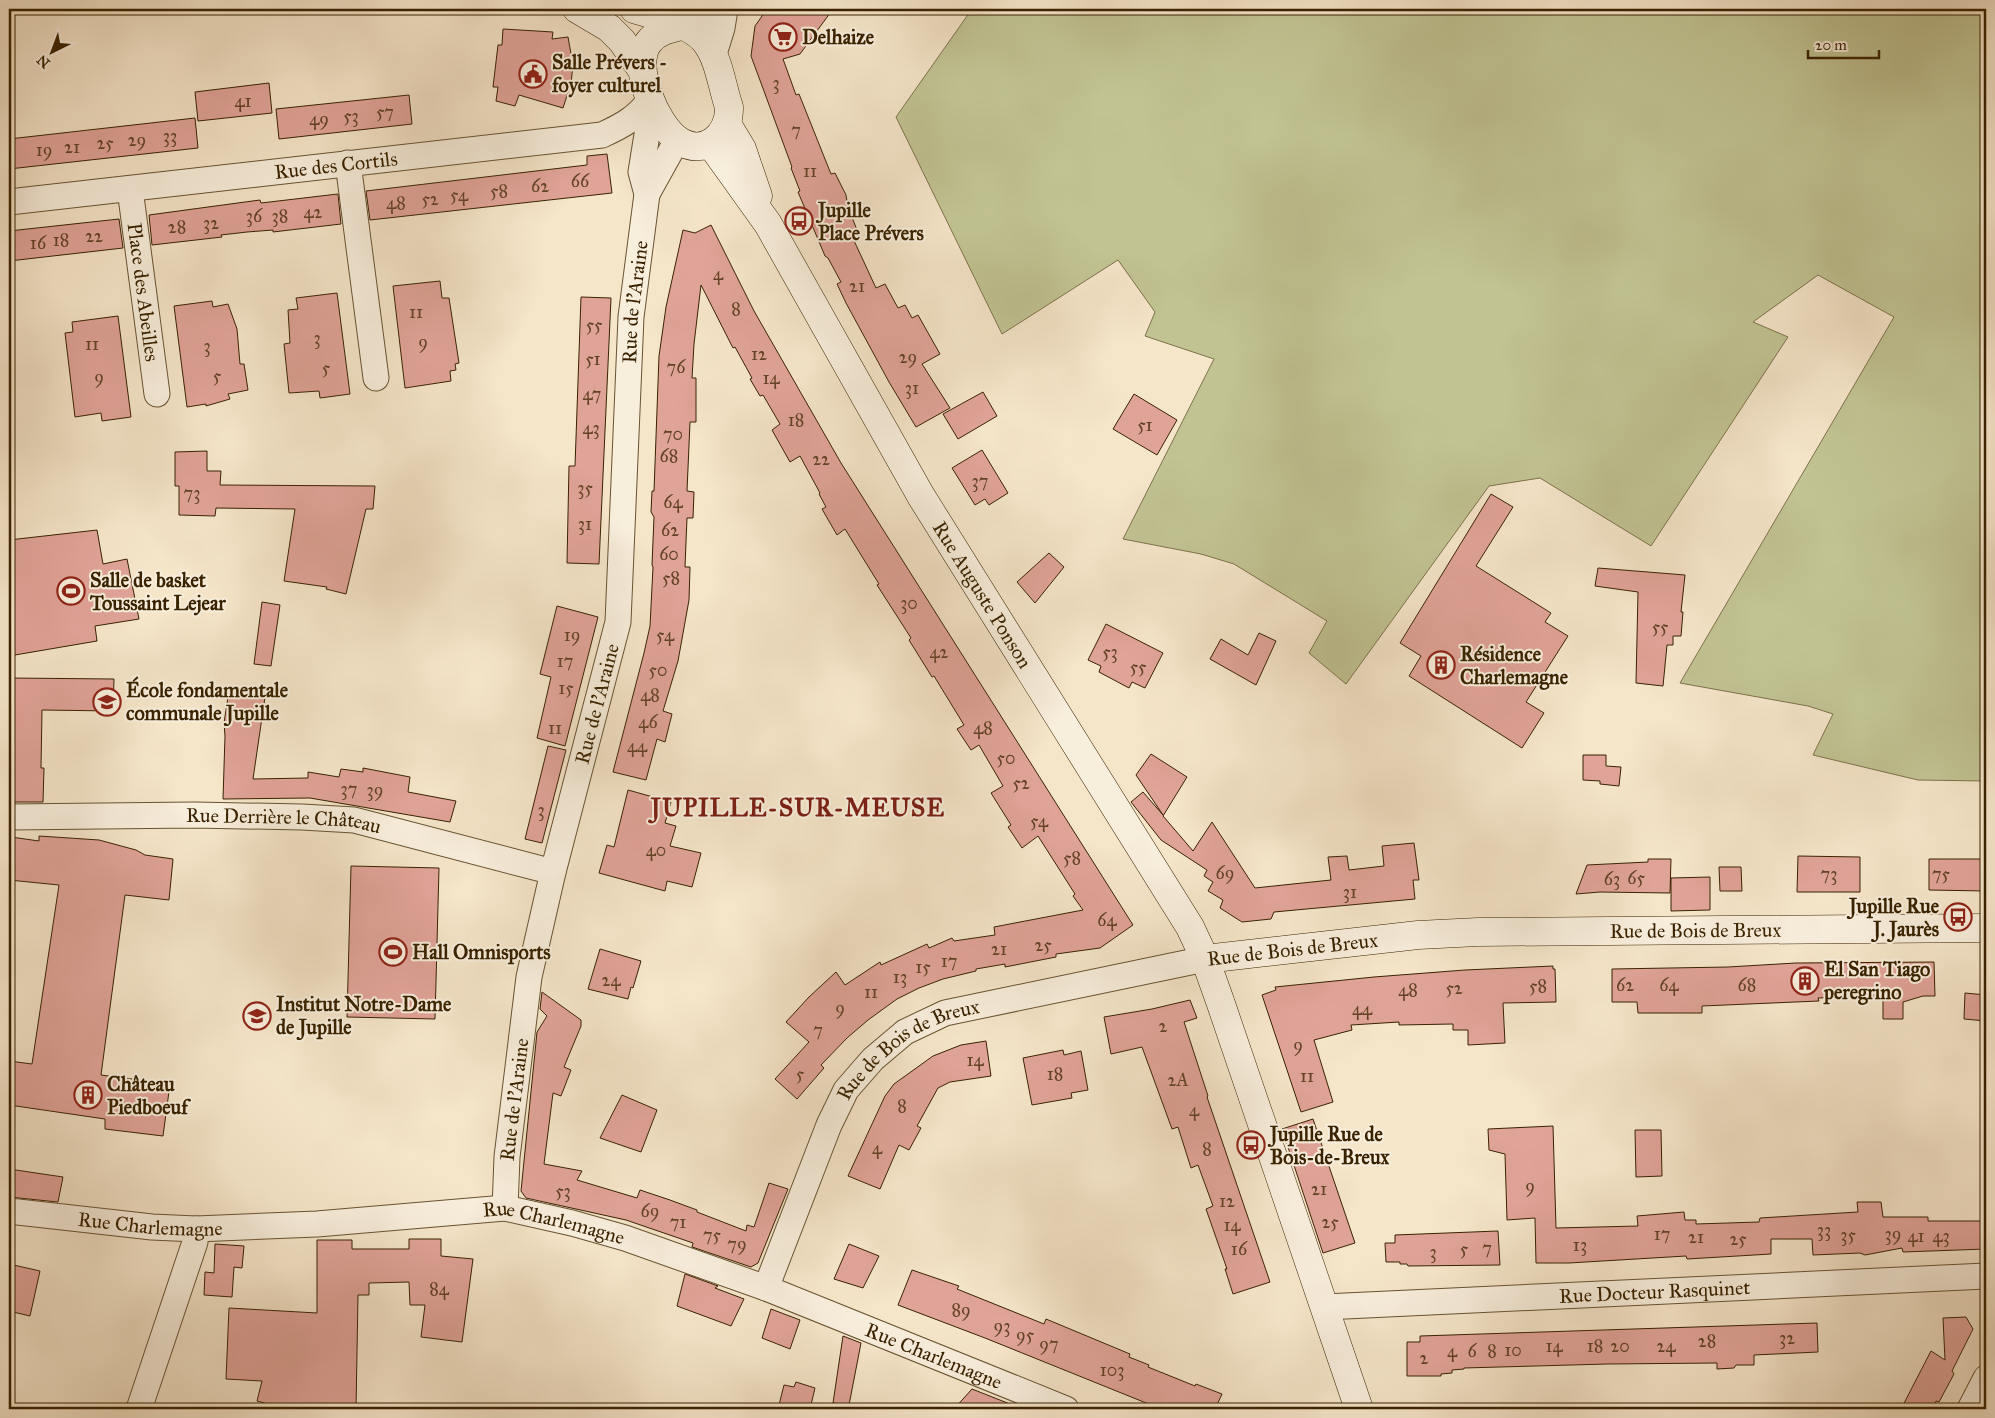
<svg xmlns="http://www.w3.org/2000/svg" width="1995" height="1418" viewBox="0 0 1995 1418" font-family="'IM FELL Great Primer',serif">
<style>
.green{fill:#c1c393;stroke:#7d724a}
.building{fill:#e0a398;stroke:#392200}
.lines{fill:none;stroke-linecap:round;stroke-linejoin:round}
.street-casing{stroke:#685332;stroke-width:27}
.secondary-casing{stroke:#392200;stroke-width:29}
.street{stroke:#f8eedc;stroke-width:25}
.secondary{stroke:#f8eedc;stroke-width:28}
.labels{text-anchor:middle;dominant-baseline:central;stroke-width:4;stroke-linejoin:round;paint-order:stroke}
.number-label{font-size:18px;fill:#634226}
.poi-label{font-size:20px;font-weight:bold;fill:#392200;stroke:#f8eedc;text-anchor:start}
.street-label{font-size:20px;fill:#392200;stroke:#f8eedc}
.district-label{font-size:25px;font-weight:bold;letter-spacing:1px;fill:#7a1f14;stroke:#f8eedc}
</style>
<rect width="100%" height="100%" fill="#f5e5c9"/>
<filter id="stains"><feTurbulence type="fractalNoise" baseFrequency=".004" numOctaves="4"/><feColorMatrix values="0 0 0 0 .2 0 0 0 0 .09 0 0 0 0 .02 0 0 0 .5 -.17"/></filter>
<radialGradient id="worn" r=".72"><stop offset=".6" stop-color="#630" stop-opacity="0"/><stop offset="1" stop-color="#630" stop-opacity=".3"/></radialGradient>
<!-- green -->
<path class="green" d="M972 9H1986V781L1918 780 1813 755 1833 714 1808 706 1680 683 1894 317 1818 275 1753 322 1788 337 1651 546 1540 478 1489 486 1346 684 1309 653 1327 621 1234 564 1201 554 1123 539 1214 359 1145 336 1155 312 1118 260 1002 334 896 117Z"/>
<!-- building -->
<path class="building" d="M767 9H833L800 54 783 59 796 95 799 94 831 174 835 173 846 195 848 207 857 230 850 232 876 288 885 284 898 308 905 305 912 318 918 315 940 354 922 364 950 408 916 427 889 382 846 303 837 284 841 282 828 258 825 256 798 192 800 191 791 168 792 167 751 56 755 26Z
M503 29 553 32 552 39 568 37 573 65 571 83 563 108 519 95 515 106 496 101 498 87H493L498 45H502Z
M269 83 272 113 198 121 195 92Z
M409 95 412 124 279 139 276 109Z
M195 118 198 148 9 169V139Z
M607 154 612 193 370 220 366 191 587 165V156Z
M338 194 341 224 273 232V230L247 232 221 235 222 237 152 245 149 215 260 200 261 203Z
M119 219 123 248 9 261V231Z
M711 225 754 311 841 463 1133 925 1100 948 1056 954V957L1005 967V964L976 969V971L943 979 919 988 897 999 868 1020 847 1038 821 1065 824 1068 797 1099 775 1079 809 1042 786 1022 809 997 836 972 845 985 880 962 881 965 927 944 929 948 952 938 954 941 995 935 994 927 1083 910 1073 896 1075 894 1038 836 1022 848 1008 827 1011 825 991 793 1003 786 979 745 971 750 957 729 964 725 934 676 932 677 909 640 911 638 877 585 879 584 845 529 837 535 822 509 826 507 819 494 820 493 800 456 790 462 772 430 780 424 763 395 760 396 750 379 752 378 735 347 733 348 701 285 694 344 692 378H696V422H690L687 491 694 492 693 518H687L686 542 685 567H690L689 600 678 661 663 711 672 714 665 742 657 739 646 780 613 772 644 653 650 626 653 567 652 565 654 517 651 512 652 491H654L659 356 666 307 683 230 695 233Z
M440 281 442 298H449L459 363 455 364 456 370 450 371 451 381 405 388 393 286Z
M337 293 350 394 320 398 319 391 289 393 284 344 290 343 288 310 298 309 296 298Z
M581 297 611 298 599 564 567 563 569 466H575Z
M212 301 213 307 228 304 237 329 240 364H244L248 390 228 394 230 399 206 406V404L187 407 174 306Z
M118 316 131 417 102 421 101 413 75 417 65 333 73 332 72 322Z
M983 392 997 416 958 439 943 414Z
M1134 394 1177 420 1157 455 1113 429Z
M982 450 1008 493 989 505 985 499 975 505 952 468Z
M207 451V471H221L220 485 375 486 373 509H366L346 594 326 589 327 587 284 581 295 509 216 508 215 516 179 515V486H175V452Z
M1491 494 1513 507 1476 566 1551 613 1545 622 1568 636 1526 702 1544 713 1522 748 1409 676 1421 656 1400 643Z
M97 530 103 564 127 559 139 619 95 626 97 641 9 656V540Z
M1049 553 1064 567 1035 603 1017 582Z
M1598 568 1685 575 1681 612H1683L1681 636H1673V645H1667L1663 686 1636 683 1638 592 1595 586Z
M262 602 280 605 271 666 254 664Z
M557 606 598 617 565 746 537 738 551 677 540 674Z
M1106 624 1163 653 1145 688 1132 682 1129 688 1099 672 1101 666 1088 660Z
M1259 633 1276 641 1256 685 1210 659 1221 639 1248 655Z
M9 678 114 679 113 711 42 710 41 768H44L43 802H9Z
M235 693 265 697 253 779 308 778V772L339 777 341 769 363 772V768L410 777 408 792 456 801 450 822 310 798 223 799 225 736 224 723 228 697H234Z
M548 746 566 750 542 843 525 839Z
M1151 754 1187 777 1163 816 1193 851 1212 822 1255 888 1331 880 1328 857 1347 856 1349 870 1384 866 1382 846 1414 843 1419 880H1413L1415 899 1274 912 1271 919 1242 922 1220 908 1223 900 1208 891 1213 882 1204 876 1207 870 1161 840 1131 802 1143 792 1163 815 1136 775Z
M1583 755H1606V766L1621 767 1619 786 1600 784V781L1583 780Z
M628 790 671 802 665 823 676 826 670 846 701 853 692 887 667 881 665 891 599 873 607 845 614 847Z
M39 836 99 840 136 850 145 855 173 859 169 900 125 895 101 1075 170 1084 163 1136 105 1129V1119L9 1105V1061L32 1064 59 885 9 880 11 837 39 841Z
M1798 856 1860 857V892H1797Z
M1648 859H1671L1670 893 1600 892 1576 894 1587 865 1648 862Z
M1929 859H1986V891L1929 890Z
M351 866 439 868 435 1019 347 1017Z
M1719 867H1741L1742 891H1720Z
M1710 877V910L1671 911V878Z
M600 949 641 961 633 988 631 987 628 999 588 989Z
M1934 962 1935 996H1923L1903 1002V1019H1883V996L1818 998 1819 1001 1702 1006V1013H1638L1637 1002H1612V969L1728 967 1796 963Z
M1553 966V969H1555L1556 1002 1503 1003 1505 1043 1468 1045V1030H1453V1024L1399 1025V1022L1351 1025 1352 1030 1314 1040 1333 1102 1301 1112 1262 995 1276 990 1275 987 1374 977 1465 970Z
M542 992 581 1020V1026L564 1067 571 1070 561 1096 553 1093 544 1164 582 1171 577 1180 637 1198 640 1190 670 1200 697 1210V1212L746 1231 747 1225 754 1227 769 1183 788 1189 758 1263 751 1267 692 1247 693 1243 626 1220 526 1198 521 1191 537 1032 547 1016 540 1009Z
M1965 993 1986 995V1021L1964 1019Z
M1190 1000 1197 1018 1184 1022 1208 1096 1207 1097 1270 1282 1233 1294 1225 1269H1227L1206 1209 1213 1206 1198 1165 1191 1168 1178 1127 1172 1129 1142 1047 1111 1054 1104 1017 1152 1009Z
M986 1041 991 1076 950 1082 938 1088 917 1126 921 1128 909 1150 899 1145 880 1189 848 1176 885 1096 894 1084 933 1056 961 1045Z
M1063 1050 1064 1055 1081 1051 1088 1090 1071 1093 1072 1098 1032 1105 1023 1058Z
M622 1095 657 1110 641 1152 600 1138Z
M1313 1119 1355 1243 1323 1253 1282 1129Z
M1553 1126 1556 1228 1638 1226 1637 1216 1684 1212 1685 1220H1696V1224L1759 1222 1760 1218 1858 1212 1857 1202H1881L1883 1217H1928V1221H1986V1249L1903 1252 1902 1248 1865 1255 1860 1253 1813 1255 1812 1239H1771V1254L1687 1259 1686 1256 1569 1263H1536L1535 1218 1507 1220 1505 1154 1489 1150 1488 1129Z
M1635 1130H1661L1662 1176 1636 1177Z
M9 1169 63 1177 58 1202 9 1197Z
M1498 1231 1500 1265 1408 1266 1407 1264H1400V1262H1386L1385 1243H1395V1235Z
M409 1239H441V1256L473 1259 462 1342 421 1337 425 1305H410L409 1282 369 1283V1295H358L356 1409H285L257 1401 262 1381 226 1379 229 1308 317 1313V1240H352V1249H409Z
M215 1244 244 1246 242 1268 234 1267 232 1297 204 1295 205 1272 214 1273Z
M849 1244 879 1256 863 1288 834 1279Z
M9 1264 40 1271 30 1316 9 1311Z
M912 1270 959 1286 957 1289 1044 1324 1046 1319 1130 1354 1129 1357 1149 1365 1148 1367 1195 1386 1196 1384 1222 1394 1215 1409H1161L985 1338 898 1305Z
M685 1274 718 1286 715 1288 744 1299 731 1326 677 1306Z
M771 1309 800 1320 790 1349 762 1338Z
M1966 1317 1973 1329 1952 1371 1954 1374 1939 1402 1936 1401 1932 1409H1901L1931 1351 1945 1360 1943 1318Z
M1817 1323 1818 1352 1754 1355V1365H1736L1734 1368 1717 1369V1363L1607 1364 1464 1368V1369L1452 1370V1373L1441 1374V1376H1407V1342H1420V1336Z
M843 1336 861 1343 849 1405 833 1403Z
M796 1382 815 1388 810 1409H778L784 1385 794 1387Z
M972 1389 1020 1408V1409H954Z"/>
<g class="lines">
<!-- street casing -->
<g class="street-casing">
<g id="street">
<path d="M685 28 694 20 719 9"/>
<path d="M713 57 722 28 725 9"/>
<path d="M348 163 376 378"/>
<path id="s1" d="M130 189 157 394"/>
<path d="M647 194 677 140"/>
<path id="s2" d="M9 202 602 135C624 125 636 118 651 99"/>
<path id="s3" d="M9 817 194 815 302 817 354 820 553 872"/>
<path id="s4" d="M505 1208 507 1157 529 977 553 872 618 622 631 317 647 194 641 172 649 122 655 109"/>
<path id="s5" d="M9 1211 152 1227 196 1229 317 1224 505 1208 572 1223 625 1238 766 1288 1066 1409"/>
<path id="s6" d="M766 1288 829 1125 846 1090 873 1059 905 1032 945 1013 1205 959"/>
<path id="s7" d="M1324 1307 1986 1276"/>
<path d="M139 1409 195 1242 196 1229"/>
<path d="M1970 1409 1986 1378"/>
</g>
</g>
<!-- secondary casing -->
<g class="secondary-casing">
<g id="secondary">
<path d="M577 9 609 28 622 41 642 70"/>
<path d="M634 9C654 15 691 24 705 41 719 58 722 87 729 107 730 135 704 158 678 140 656 125 631 67 648 43 656 32 668 29 681 26"/>
<path d="M727 124 742 149 758 196"/>
<path id="s8" d="M710 143 768 224 921 496 1190 927 1205 959 1220 1001 1359 1409"/>
<path id="s9" d="M1205 959 1418 935 1478 932 1986 928"/>
</g>
</g>
<!-- street -->
<use href="#street" class="street"/>
<!-- secondary -->
<use href="#secondary" class="secondary"/>
</g>
<!-- icons -->
<defs>
<g id="supermarket-ring" transform="scale(1.4375)"><circle r="9.5" fill="#f8eedc" stroke="#8f2418" stroke-width="1.5"/><path d="M-6-5.5h2.5l.6 2H6L4.5 2H-2.5L-4.4-4H-6ZM-1.5 3.2a1.3 1.3 0 1 0 .1 0ZM3 3.2a1.3 1.3 0 1 0 .1 0Z" fill="#8f2418"/></g>
<g id="civic-ring" transform="scale(1.4375)"><circle r="9.5" fill="#f8eedc" stroke="#8f2418" stroke-width="1.5"/><path d="M-.6-6.5H3V-4.5H.6V-3L4-1V1h2V6H-6V1h2V-1L-.6-3ZM-1.2 2.5V6h2.4V2.5Z" fill="#8f2418"/></g>
<g id="bus-ring" transform="scale(1.4375)"><circle r="9.5" fill="#f8eedc" stroke="#8f2418" stroke-width="1.5"/><path d="M-5-6H5V4H4V6H2V4H-2V6H-4V4H-5ZM-3.5-4V0h7V-4ZM-3.5 1.2v1.5H-2V1.2ZM2 1.2v1.5H3.5V1.2Z" fill="#8f2418"/></g>
<g id="stadium-ring" transform="scale(1.4375)"><circle r="9.5" fill="#f8eedc" stroke="#8f2418" stroke-width="1.5"/><path d="M0-5a6.5 5 0 1 0 0 10a6.5 5 0 1 0 0-10ZM-3.5-1.8h7v3.6h-7Z" fill="#8f2418"/></g>
<g id="building-ring" transform="scale(1.4375)"><circle r="9.5" fill="#f8eedc" stroke="#8f2418" stroke-width="1.5"/><path d="M-4-6H4V6H1V3H-1V6H-4ZM-2.5-4.3h1.7v1.8h-1.7ZM.8-4.3h1.7v1.8H.8ZM-2.5-1h1.7V.8h-1.7ZM.8-1h1.7V.8H.8Z" fill="#8f2418"/></g>
<g id="school-ring" transform="scale(1.4375)"><circle r="9.5" fill="#f8eedc" stroke="#8f2418" stroke-width="1.5"/><path d="M0-5L7-2L0 1L-7-2ZM-4 1L0 2.5L4 1V4Q0 6-4 4Z" fill="#8f2418"/></g>
</defs>
<g fill-rule="evenodd">
<use href="#supermarket-ring" x="783" y="37"/>
<use href="#civic-ring" x="533" y="74"/>
<use href="#bus-ring" x="799" y="221"/>
<use href="#stadium-ring" x="71" y="591"/>
<use href="#building-ring" x="1441" y="665"/>
<use href="#school-ring" x="107" y="702"/>
<use href="#bus-ring" x="1958" y="917"/>
<use href="#stadium-ring" x="393" y="952"/>
<use href="#building-ring" x="1805" y="981"/>
<use href="#school-ring" x="257" y="1016"/>
<use href="#building-ring" x="88" y="1095"/>
<use href="#bus-ring" x="1251" y="1145"/>
</g>
<g class="labels">
<!-- number labels -->
<g class="number-label">
<text x="776" y="83">3</text>
<text x="243" y="101">41</text>
<text x="385" y="112">57</text>
<text x="351" y="116">53</text>
<text x="319" y="119">49</text>
<text x="796" y="130">7</text>
<text x="170" y="136">33</text>
<text x="137" y="140">29</text>
<text x="105" y="143">25</text>
<text x="72" y="147">21</text>
<text x="44" y="150">19</text>
<text x="810" y="171">11</text>
<text x="580" y="181">66</text>
<text x="540" y="186">62</text>
<text x="499" y="191">58</text>
<text x="459" y="195">54</text>
<text x="430" y="199">52</text>
<text x="396" y="203">48</text>
<text x="313" y="212">42</text>
<text x="254" y="216">36</text>
<text x="280" y="216">38</text>
<text x="211" y="223">32</text>
<text x="177" y="227">28</text>
<text x="94" y="236">22</text>
<text x="61" y="240">18</text>
<text x="38" y="243">16</text>
<text x="718" y="274">4</text>
<text x="857" y="286">21</text>
<text x="736" y="309">8</text>
<text x="416" y="312">11</text>
<text x="594" y="325">55</text>
<text x="317" y="338">3</text>
<text x="423" y="342">9</text>
<text x="92" y="344">11</text>
<text x="207" y="346">3</text>
<text x="759" y="354">12</text>
<text x="908" y="357">29</text>
<text x="593" y="359">51</text>
<text x="676" y="367">76</text>
<text x="326" y="368">5</text>
<text x="217" y="376">5</text>
<text x="99" y="377">9</text>
<text x="771" y="378">14</text>
<text x="912" y="388">31</text>
<text x="592" y="394">47</text>
<text x="796" y="420">18</text>
<text x="1145" y="425">51</text>
<text x="591" y="428">43</text>
<text x="673" y="434">70</text>
<text x="669" y="456">68</text>
<text x="821" y="459">22</text>
<text x="980" y="481">37</text>
<text x="585" y="488">35</text>
<text x="192" y="493">73</text>
<text x="673" y="502">64</text>
<text x="585" y="524">31</text>
<text x="670" y="530">62</text>
<text x="669" y="554">60</text>
<text x="671" y="578">58</text>
<text x="909" y="603">30</text>
<text x="1660" y="627">55</text>
<text x="572" y="635">19</text>
<text x="665" y="635">54</text>
<text x="939" y="652">42</text>
<text x="1110" y="652">53</text>
<text x="565" y="661">17</text>
<text x="1138" y="667">55</text>
<text x="658" y="670">50</text>
<text x="566" y="688">15</text>
<text x="650" y="695">48</text>
<text x="648" y="722">46</text>
<text x="555" y="728">11</text>
<text x="983" y="728">48</text>
<text x="637" y="746">44</text>
<text x="1006" y="758">50</text>
<text x="1021" y="783">52</text>
<text x="349" y="789">37</text>
<text x="375" y="790">39</text>
<text x="541" y="810">3</text>
<text x="1039" y="821">54</text>
<text x="656" y="850">40</text>
<text x="1072" y="858">58</text>
<text x="1225" y="873">69</text>
<text x="1829" y="874">73</text>
<text x="1941" y="874">75</text>
<text x="1636" y="878">65</text>
<text x="1612" y="879">63</text>
<text x="1350" y="892">31</text>
<text x="1107" y="920">64</text>
<text x="1043" y="945">25</text>
<text x="999" y="949">21</text>
<text x="949" y="961">17</text>
<text x="923" y="967">15</text>
<text x="900" y="977">13</text>
<text x="611" y="980">24</text>
<text x="1625" y="985">62</text>
<text x="1669" y="985">64</text>
<text x="1747" y="985">68</text>
<text x="1538" y="986">58</text>
<text x="1454" y="988">52</text>
<text x="1408" y="990">48</text>
<text x="871" y="992">11</text>
<text x="840" y="1008">9</text>
<text x="1362" y="1009">44</text>
<text x="1163" y="1026">2</text>
<text x="818" y="1030">7</text>
<text x="1298" y="1045">9</text>
<text x="975" y="1060">14</text>
<text x="800" y="1074">5</text>
<text x="1055" y="1074">18</text>
<text x="1307" y="1076">11</text>
<text x="1178" y="1080">2A</text>
<text x="902" y="1106">8</text>
<text x="1194" y="1110">4</text>
<text x="877" y="1148">4</text>
<text x="1207" y="1149">8</text>
<text x="1530" y="1186">9</text>
<text x="1319" y="1189">21</text>
<text x="563" y="1191">53</text>
<text x="1227" y="1201">12</text>
<text x="650" y="1211">69</text>
<text x="678" y="1222">71</text>
<text x="1330" y="1222">25</text>
<text x="1232" y="1225">14</text>
<text x="1824" y="1230">33</text>
<text x="1662" y="1234">17</text>
<text x="1893" y="1234">39</text>
<text x="712" y="1235">75</text>
<text x="1848" y="1235">35</text>
<text x="1916" y="1236">41</text>
<text x="1941" y="1236">43</text>
<text x="1696" y="1237">21</text>
<text x="1738" y="1239">25</text>
<text x="737" y="1244">79</text>
<text x="1580" y="1245">13</text>
<text x="1487" y="1248">7</text>
<text x="1239" y="1249">16</text>
<text x="1464" y="1249">5</text>
<text x="1433" y="1252">3</text>
<text x="439" y="1289">84</text>
<text x="961" y="1310">89</text>
<text x="1002" y="1326">93</text>
<text x="1025" y="1335">95</text>
<text x="1787" y="1338">32</text>
<text x="1707" y="1341">28</text>
<text x="1049" y="1344">97</text>
<text x="1554" y="1346">14</text>
<text x="1595" y="1346">18</text>
<text x="1620" y="1346">20</text>
<text x="1666" y="1346">24</text>
<text x="1513" y="1350">10</text>
<text x="1452" y="1351">4</text>
<text x="1472" y="1351">6</text>
<text x="1492" y="1351">8</text>
<text x="1424" y="1358">2</text>
<text x="1112" y="1370">103</text>
</g>
<!-- poi labels -->
<g class="poi-label">
<text x="802" y="37">Delhaize</text>
<text x="552" y="62">Salle Prévers -<tspan x="552" dy="23">foyer culturel</tspan></text>
<text x="818" y="210">Jupille<tspan x="818" dy="23">Place Prévers</tspan></text>
<text x="90" y="580">Salle de basket<tspan x="90" dy="23">Toussaint Lejear</tspan></text>
<text x="1460" y="654">Résidence<tspan x="1460" dy="23">Charlemagne</tspan></text>
<text x="126" y="690">École fondamentale<tspan x="126" dy="23">communale Jupille</tspan></text>
<text x="1939" y="906" text-anchor="end">Jupille Rue<tspan x="1939" dy="23">J. Jaurès</tspan></text>
<text x="412" y="952">Hall Omnisports</text>
<text x="1824" y="969">El San Tiago<tspan x="1824" dy="23">peregrino</tspan></text>
<text x="276" y="1004">Institut Notre-Dame<tspan x="276" dy="23">de Jupille</tspan></text>
<text x="107" y="1084">Château<tspan x="107" dy="23">Piedboeuf</tspan></text>
<text x="1270" y="1134">Jupille Rue de<tspan x="1270" dy="23">Bois-de-Breux</tspan></text>
</g>
<!-- street labels -->
<g class="street-label">
<text stroke="none"><textPath href="#s2" startOffset="329">Rue des Cortils</textPath></text>
<text stroke="none"><textPath href="#s1" startOffset="104">Place des Abeilles</textPath></text>
<text stroke="none"><textPath href="#s4" startOffset="919">Rue de l'Araine</textPath></text>
<text stroke="none"><textPath href="#s8" startOffset="528">Rue Auguste Ponson</textPath></text>
<text stroke="none"><textPath href="#s4" startOffset="514">Rue de l'Araine</textPath></text>
<text stroke="none"><textPath href="#s3" startOffset="275">Rue Derrière le Château</textPath></text>
<text stroke="none"><textPath href="#s9" startOffset="492">Rue de Bois de Breux</textPath></text>
<text stroke="none"><textPath href="#s9" startOffset="88">Rue de Bois de Breux</textPath></text>
<text stroke="none"><textPath href="#s6" startOffset="290">Rue de Bois de Breux</textPath></text>
<text stroke="none"><textPath href="#s4" startOffset="109">Rue de l'Araine</textPath></text>
<text stroke="none"><textPath href="#s5" startOffset="142">Rue Charlemagne</textPath></text>
<text stroke="none"><textPath href="#s5" startOffset="548">Rue Charlemagne</textPath></text>
<text stroke="none"><textPath href="#s7" startOffset="331">Rue Docteur Rasquinet</textPath></text>
<text stroke="none"><textPath href="#s5" startOffset="952">Rue Charlemagne</textPath></text>
</g>
<!-- district labels -->
<g class="district-label">
<text x="798" y="807">JUPILLE-SUR-MEUSE</text>
</g>
</g>
<!-- margin -->
<rect width="1995" height="1418" fill="none" stroke="#f5e5c9" stroke-width="30"/>
<rect x="10" y="10" width="1975" height="1398" fill="none" stroke="#392200" stroke-width="2.5"/>
<rect x="15" y="15" width="1965" height="1388" fill="none" stroke="#392200"/>
<!-- north arrow -->
<g transform="translate(52 52) rotate(222)" stroke="#f8eedc" stroke-width="4" paint-order="stroke">
<path d="M0-4L9 19L0 12L-9 19Z" fill="#392200"/>
<text y="-8" font-size="14" font-weight="bold" text-anchor="middle" fill="#392200">N</text>
</g>
<!-- scale -->
<path d="M1808 50v8h71v-8" fill="none" stroke="#392200" stroke-width="2.5"/>
<text x="1815" y="50" font-size="15" fill="#392200" stroke="#f8eedc" stroke-width="4" paint-order="stroke">20 m</text>
<rect width="100%" height="100%" filter="url(#stains)"/>
<rect width="100%" height="100%" fill="url(#worn)"/>
</svg>
